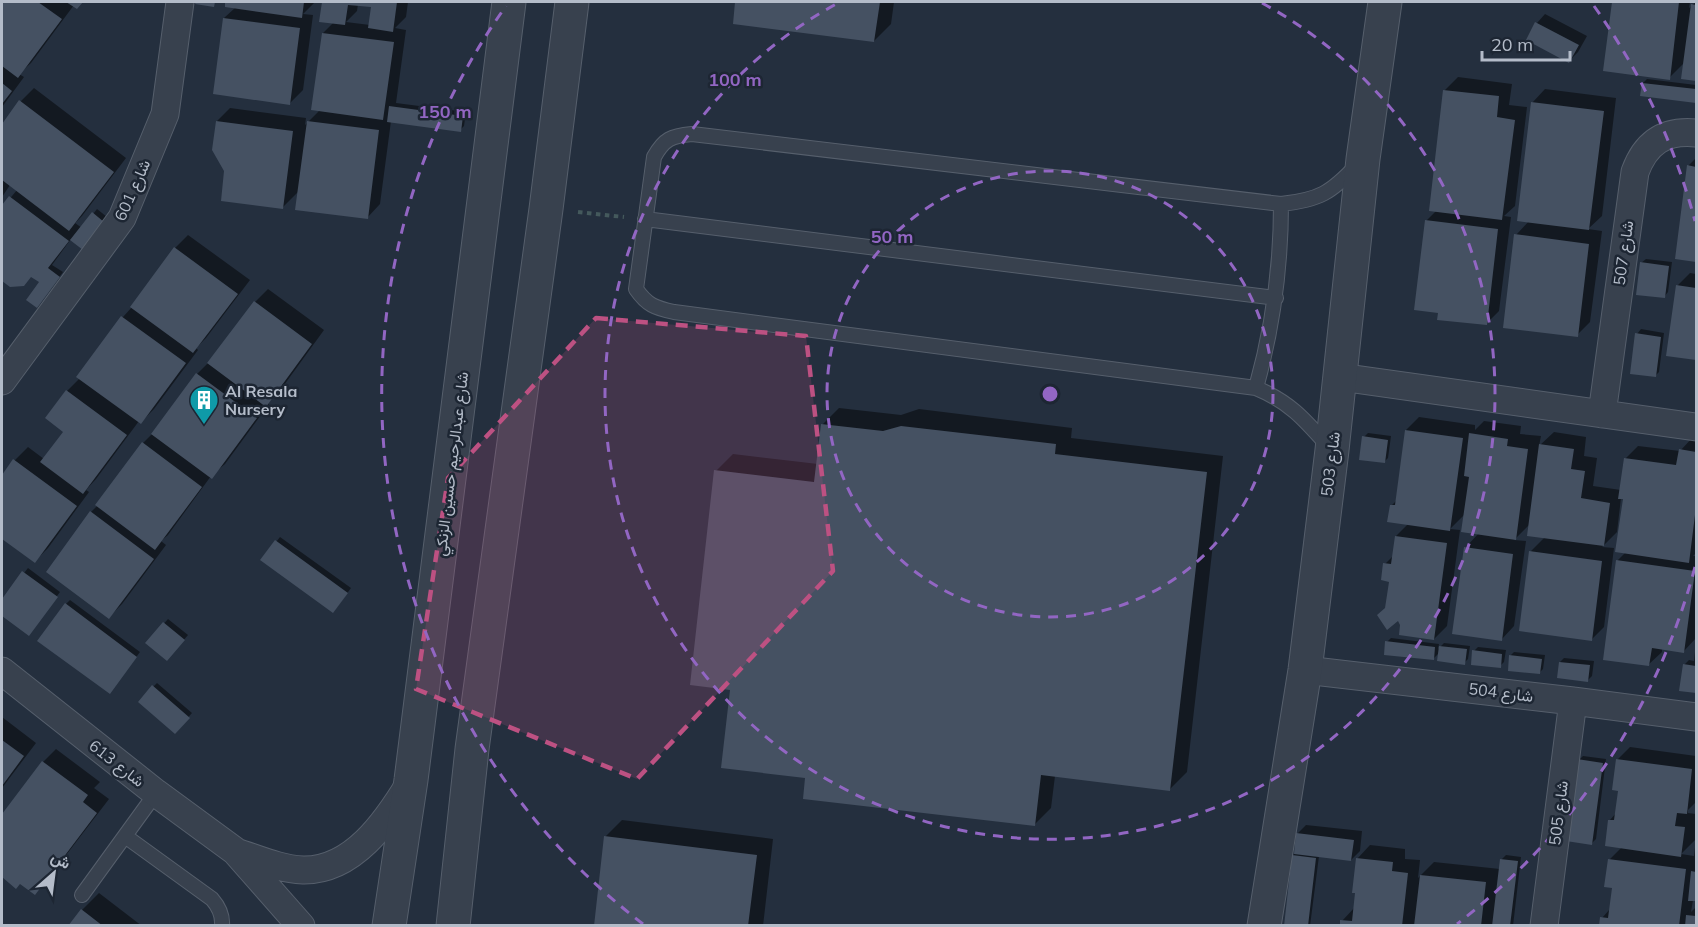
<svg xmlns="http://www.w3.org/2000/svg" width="1698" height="927" viewBox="0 0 1698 927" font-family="Mulish,Vazirmatn,sans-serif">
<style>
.shadow{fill:#0007;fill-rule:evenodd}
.building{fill:#455162}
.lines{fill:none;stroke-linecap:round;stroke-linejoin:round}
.service-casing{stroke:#565f6c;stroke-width:16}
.minor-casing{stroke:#565f6c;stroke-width:29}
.tertiary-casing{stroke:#565f6c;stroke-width:35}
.path{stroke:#44595c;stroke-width:4;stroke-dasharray:4.5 4.5;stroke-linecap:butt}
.service{stroke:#38414e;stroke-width:14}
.minor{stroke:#38414e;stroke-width:27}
.tertiary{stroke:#38414e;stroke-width:33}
.marked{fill:#bd5182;fill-opacity:0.2;stroke:#bd5182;stroke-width:4.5;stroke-dasharray:12 8;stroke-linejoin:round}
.ring{fill:none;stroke:#9266c3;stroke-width:3;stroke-dasharray:10 8}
.labels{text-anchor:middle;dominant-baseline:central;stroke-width:5;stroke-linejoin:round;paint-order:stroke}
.street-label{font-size:16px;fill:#b4bcc9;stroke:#1d2633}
.poi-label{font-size:16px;font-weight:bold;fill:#b4bcc9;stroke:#1d2633;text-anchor:start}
.centre{fill:#9266c3;stroke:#1d2633;stroke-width:3}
.ring-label{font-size:18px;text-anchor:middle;font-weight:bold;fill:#9266c3;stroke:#1d2633;stroke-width:5;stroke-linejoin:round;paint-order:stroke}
</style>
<rect width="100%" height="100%" fill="#242f3e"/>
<!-- shadow -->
<path class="shadow" d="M2 2H82L77 7 74 5 31 63 19 74 24 77 2 107Z
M227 2H315L303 14 313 15 303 90 290 103 224 18 236 7 226 6Z
M323 2H408L406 17 395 28 406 30 396 103 466 112 464 126 460 130 391 121 380 204 367 218 299 191 283 207 225 171 217 121 230 108 306 118 305 125 320 110 323 33 334 22 321 21ZM358 4 372 6 370 25 346 22 357 11Z
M737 2H894L891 24 874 41 734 22Z
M1613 2H1690L1689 8 1696 2V80L1683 78 1685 62 1669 78 1605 70Z
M1545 14 1587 36 1578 52 1569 61 1528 39 1537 23Z
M1458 77 1512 84 1509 105 1527 107 1515 206 1504 216 1511 217 1499 311 1486 324 1426 221 1437 210H1431L1445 90Z
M1647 79 1696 85V101L1642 95 1643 83Z
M34 88 126 158 82 216 75 223 82 228 97 209 107 217 86 244 71 239 52 265 63 272 41 302 47 273 2 281V208L17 190 10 185 2 197V127L21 101Z
M1545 89 1616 98 1602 216 1588 229 1602 231 1590 322 1577 335 1516 235 1529 221 1532 103Z
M1696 158V260L1676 258 1688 166Z
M188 235 250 280 206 338 196 348 198 350 154 409 141 422 139 421 96 479 86 490 89 492 48 548 35 561 2 537V477L15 460 28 447 44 459 65 432 67 391 80 378 78 376 123 317 132 307 175 248Z
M1646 259 1672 262 1668 292 1664 297 1641 263Z
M1690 273 1696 274V359L1668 355 1677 286Z
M268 289 324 330 279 392 268 403 269 404 225 464 211 476 168 535 161 541 166 545 122 604 109 617 91 512 98 505 143 443 155 431 197 374 210 361 255 302Z
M1641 329 1664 333 1659 372 1655 376 1637 334Z
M839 408 901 415 919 409 1072 428 1071 438 1223 456 1187 772 1170 789 1055 776 1051 808 1034 825 807 776 732 689 716 471 733 454 818 464 822 425Z
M1419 417 1475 425V430L1484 421 1521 426 1520 434 1541 436 1539 446 1554 432 1586 437 1584 456 1597 458 1593 486 1621 490 1625 459 1638 446 1680 451 1693 437H1696V553L1693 556H1696V638L1684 651 1662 648V652L1648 665 1618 560 1626 552 1624 498H1621L1617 532 1602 547 1614 548 1604 627 1591 640 1531 551 1545 537 1530 524 1514 540 1526 541 1514 626 1501 640 1465 548 1479 533 1465 514 1450 529 1460 530 1447 626 1434 639 1402 625 1387 607 1391 580 1385 564 1394 555 1396 536 1409 523 1391 506 1397 500 1406 430Z
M1368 433 1391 436 1388 458 1384 462 1364 437Z
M280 537 351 588 337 607 262 560Z
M28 568 60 592 29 634 2 614V601Z
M70 600 140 652 113 688 66 604Z
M168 619 188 635 171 655 147 643Z
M1391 638 1439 644 1438 649 1444 643 1470 646 1468 659 1464 663 1440 652 1433 659 1387 642Z
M1696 643V692L1681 690 1684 665 1689 660 1694 661Z
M1478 647 1506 650 1504 662 1500 666 1474 651Z
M1514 652 1545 655 1543 669 1539 673 1510 656Z
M1564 658 1594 661 1592 676 1588 680 1560 662Z
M157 683 192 713 175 732 153 687Z
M2 717 36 743 2 788Z
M1630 747 1696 756V802L1688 810V813L1696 814 1695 835 1696 833V900H1693L1691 912 1696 907V926H1601L1602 918 1610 909 1613 887 1609 860 1622 847 1610 820 1616 813 1620 790 1617 760ZM1696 839 1694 856 1681 854Z
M56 749 100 782 94 788 109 799 47 880 34 893 21 883 16 887 2 876V816L43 762Z
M1583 756 1606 759 1596 839 1592 843 1579 760Z
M622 820 773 839 763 926H595L605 837Z
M1306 825 1362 831 1360 851 1351 860 1319 856 1310 926H1285L1293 855 1295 853 1297 834Z
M1370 845 1405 849V859L1420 860 1418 878 1434 862 1500 869 1502 859 1506 855 1521 857 1513 926H1341L1342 921 1355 907 1357 859Z
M99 893 142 926H70L82 910Z"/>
<!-- building -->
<path class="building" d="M2 2H38L62 19 18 78 2 66Z
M66 2H83L77 9Z
M196 2H215L214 7 195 4Z
M225 2H304L302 18 225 7Z
M322 2H397L393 32 368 28 371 7 348 5 345 25 319 22Z
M735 2H880L874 42 733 24Z
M1612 2H1679L1670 80 1603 71Z
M1691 4 1696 5V81L1681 79Z
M223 18 300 28 290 105 213 94Z
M1535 22 1579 45 1569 63 1526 40Z
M322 33 394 42 383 120 311 110Z
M2 83 12 91 2 104Z
M1642 83 1696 89V103L1640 96Z
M1443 90 1499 96 1497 117 1515 120 1502 220 1429 211Z
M19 100 114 172 69 231 2 180V124Z
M1531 102 1604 111 1589 230 1517 221Z
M389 106 463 116 461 132 387 122Z
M216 121 293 131 283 209 221 201 224 171 212 150Z
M307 121 379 130 368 219 295 210Z
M1687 165 1696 167V262L1675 259Z
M9 196 69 241 48 268 60 277 37 308 26 300 39 282 31 277 24 286 10 287 2 281V205Z
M92 212 104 222 83 250 70 240Z
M1425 220 1498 229 1487 325 1437 320 1438 313 1414 310Z
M1514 234 1589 244 1578 337 1503 328Z
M174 247 238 294 193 353 130 307Z
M1640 262 1669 266 1665 298 1636 295Z
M1676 285 1696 288V360L1666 356Z
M254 301 312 344 266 407 207 363Z
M121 316 186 363 141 424 76 377Z
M1635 333 1661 337 1656 377 1630 374Z
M196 373 257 418 212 479 151 434Z
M66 390 127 435 83 494 40 462 63 432 45 418Z
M821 424 883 431 901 426 1056 444 1055 454 1207 472 1170 791 1041 775 1035 826 803 799 805 778 721 768 730 690 690 685 714 470 814 482Z
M1405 430 1463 438 1450 531 1387 522 1390 505H1395Z
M1469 433 1508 439 1507 446 1528 449 1516 540 1461 532 1469 477 1464 476Z
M1362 436 1388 440 1385 463 1359 460Z
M142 442 202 487 155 550 95 505Z
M1539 444 1574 449 1571 469 1585 471 1581 498 1610 503 1604 546 1527 536Z
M1679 449 1696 452V507L1689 563 1615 552 1623 499H1618L1624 458 1676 465Z
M13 459 77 506 35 563 2 539V475Z
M90 511 154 559 109 619 46 572Z
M1395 536 1447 543 1434 640 1399 635 1400 625 1398 621 1387 630 1377 615 1385 608 1389 582 1381 580 1383 563 1391 564Z
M275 540 348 593 333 613 260 560Z
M1464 547 1513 554 1502 641 1452 634Z
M1529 551 1602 561 1592 641 1519 631Z
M1616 560 1695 571 1684 653 1652 648 1649 666 1603 660Z
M22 571 58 597 29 636 2 616V599Z
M65 603 137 657 110 694 37 641Z
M163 622 185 640 167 661 145 643Z
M1385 641 1435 647 1434 660 1384 655Z
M1439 646 1467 649 1465 665 1437 661Z
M1472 650 1502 654 1501 668 1471 665Z
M1509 655 1542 659 1540 674 1508 671Z
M1559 662 1590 665 1588 682 1557 678Z
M1683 664 1696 666V693L1679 691Z
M152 685 190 718 175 734 138 702Z
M2 740 24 756 2 786Z
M1577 759 1603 763 1592 845 1566 841Z
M1616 759 1692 769 1687 814 1677 813 1675 826 1685 827 1681 857 1605 846 1608 820H1614L1618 791 1612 790Z
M42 761 88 795 83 802 97 813 35 895 20 884 16 889 2 877V814Z
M1296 833 1354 840 1351 861 1294 854Z
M604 836 757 855 748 926H594Z
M1292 855 1316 858 1308 926H1284Z
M1356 858 1393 862 1392 871 1408 873 1402 926H1340V920L1352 921 1355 893H1352Z
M1500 859 1518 861 1510 926H1492Z
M1608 859 1686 869 1679 926H1599L1600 917 1608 918 1612 888 1604 887Z
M1691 871 1696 872V901H1688Z
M1420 875 1486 882 1481 926H1414Z
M81 909 103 926H68Z
M1686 915 1696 916V926H1685Z"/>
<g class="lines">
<!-- service casing -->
<g class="service-casing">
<path id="service" d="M645 219 1276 298
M1256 388C1273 327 1281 267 1281 204
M1329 447C1305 420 1290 402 1256 388L674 312C655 308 647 305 636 289L654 157C664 139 671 136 692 134L1281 204C1319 200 1331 193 1357 165
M125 836 212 899C219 907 223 915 222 926
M82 895 156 793"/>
</g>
<!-- minor casing -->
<g class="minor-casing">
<path id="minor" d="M1340 377 1696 427
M2 381 122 218 165 114 180 2
M1602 414 1635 172C1646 142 1665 130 1696 133
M1305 670 1573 701 1696 717
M2 671 156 793 235 851 301 926
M236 852C258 859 280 869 303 870 353 871 387 821 410 783
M1544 926 1573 701"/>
</g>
<!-- tertiary casing -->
<g class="tertiary-casing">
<path id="tertiary" d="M389 926 411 780 509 2
M453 926 472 749 546 209 572 2
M1264 926 1305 670 1332 450 1363 159 1385 2"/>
</g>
<!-- path -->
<path class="path" d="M578 212 624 217"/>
<!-- service -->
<use href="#service" class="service"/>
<!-- minor -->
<use href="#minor" class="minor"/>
<!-- tertiary -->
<use href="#tertiary" class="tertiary"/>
</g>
<!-- marked area -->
<path class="marked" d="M596 318 806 336 833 571 637 779 416 689 448 478Z"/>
<!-- distance rings -->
<g class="ring">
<circle cx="1050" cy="394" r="223"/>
<path d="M1262 3A445 445 0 1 1 838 3"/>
<path d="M1695 567A668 668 0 0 1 1457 924M643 924A668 668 0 0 1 506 6M1594 6A668 668 0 0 1 1695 221"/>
</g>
<!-- icons -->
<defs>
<g id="building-pin" transform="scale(1.5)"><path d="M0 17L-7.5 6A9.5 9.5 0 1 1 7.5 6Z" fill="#0f9aa8" stroke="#1d2633"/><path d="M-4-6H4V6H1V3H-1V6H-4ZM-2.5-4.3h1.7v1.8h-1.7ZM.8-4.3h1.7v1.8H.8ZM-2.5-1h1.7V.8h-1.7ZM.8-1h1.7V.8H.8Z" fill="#fff"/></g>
</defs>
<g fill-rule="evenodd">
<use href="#building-pin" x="204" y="400"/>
</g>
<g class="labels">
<!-- street labels -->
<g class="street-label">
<text transform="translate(132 190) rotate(-66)">شارع 601</text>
<text transform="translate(1623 253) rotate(-82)">شارع 507</text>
<text transform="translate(451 464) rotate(-83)">شارع عبدالرحيم حسين الزنكي</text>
<text transform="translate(1330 464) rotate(-83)">شارع 503</text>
<text transform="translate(1501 692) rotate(7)">شارع 504</text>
<text transform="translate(117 763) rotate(38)">شارع 613</text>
<text transform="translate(1558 813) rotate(-83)">شارع 505</text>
</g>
<!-- poi labels -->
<g class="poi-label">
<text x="225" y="391">Al Resala<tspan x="225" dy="18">Nursery</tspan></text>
</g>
</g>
<circle cx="1050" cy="394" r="9" class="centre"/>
<g class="ring-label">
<text x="735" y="86">100 m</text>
<text x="445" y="118">150 m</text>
<text x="892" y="243">50 m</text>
</g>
<!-- border -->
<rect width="1698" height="927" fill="none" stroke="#b4bcc9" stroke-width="6"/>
<!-- north arrow -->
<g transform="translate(54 873) rotate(28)" stroke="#1d2633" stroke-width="4.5" paint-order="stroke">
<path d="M0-4.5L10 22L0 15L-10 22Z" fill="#b4bcc9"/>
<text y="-9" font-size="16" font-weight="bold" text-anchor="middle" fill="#b4bcc9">ش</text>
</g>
<!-- scale -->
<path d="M1482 51v9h88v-9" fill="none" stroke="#b4bcc9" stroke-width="3"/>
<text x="1491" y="51" font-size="18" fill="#b4bcc9" stroke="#1d2633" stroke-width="4.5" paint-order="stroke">20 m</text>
</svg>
